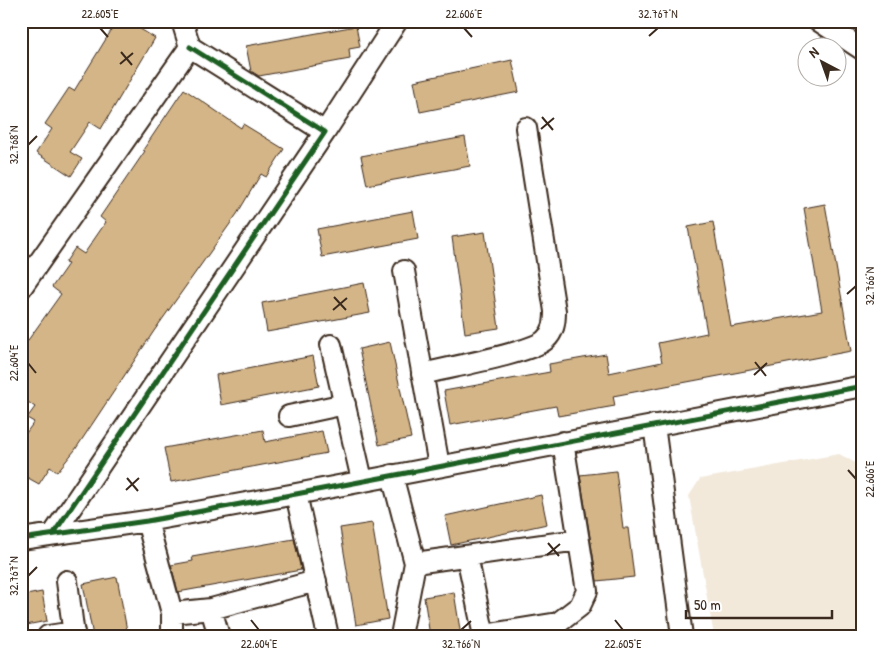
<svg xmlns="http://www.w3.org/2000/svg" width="884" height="657" viewBox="0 0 884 657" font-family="'Patrick Hand',sans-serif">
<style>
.built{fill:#f2e9db}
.building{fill:#d4b587;stroke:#3b2a1e}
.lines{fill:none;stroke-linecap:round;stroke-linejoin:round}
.minor-casing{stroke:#3b2a1e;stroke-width:24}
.minor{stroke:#fff;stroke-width:20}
.cycleway-casing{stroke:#fff;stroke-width:8}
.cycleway{stroke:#1b5e20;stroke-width:5}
.ticks{fill:none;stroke:#3b2a1e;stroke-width:2}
.neatline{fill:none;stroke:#3b2a1e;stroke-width:2}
.ticks-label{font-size:12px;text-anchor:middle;fill:#3b2a1e}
</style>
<rect width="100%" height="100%" fill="#fff"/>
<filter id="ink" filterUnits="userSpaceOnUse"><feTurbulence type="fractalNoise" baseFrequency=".02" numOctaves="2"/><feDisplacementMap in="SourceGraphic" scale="10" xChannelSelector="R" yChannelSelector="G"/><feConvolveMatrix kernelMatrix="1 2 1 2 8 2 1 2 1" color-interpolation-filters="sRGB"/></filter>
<g filter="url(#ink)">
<!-- built -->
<path class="built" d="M839 454 863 467V636H714L689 496 700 479Z"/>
<!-- building -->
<path class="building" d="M117 21H143L137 27 155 38 101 129 90 122 70 152 82 159 71 176 36 153 52 129 45 124 69 88 74 91Z
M356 26 360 47 349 49 350 59 259 76 251 71 246 46Z
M512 60 519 92 420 112 414 81Z
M184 89 241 128 243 124 284 149 266 177 261 174 237 214 154 331 75 450 57 472 50 467 39 484 21 474V440L34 422 27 418 35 407 21 397V350L61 294 52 287 68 264 65 263 75 248 84 254 106 222 100 217 145 151 143 150Z
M465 137 470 166 367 185 361 156Z
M825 204 851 351 613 396 615 406 558 416 556 406 450 425 444 391 550 372 549 364 606 354 609 373 662 362 658 343 707 333 688 227 713 222 731 327 822 311 804 208Z
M413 211 418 239 322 257 317 229Z
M485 232 499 328 465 333 452 237Z
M364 283 370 313 267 332 262 303Z
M390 342 411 438 379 445 359 349Z
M313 356 319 386 221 405 216 375Z
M263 430 265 442 322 431 327 453 171 482 164 448Z
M616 471 623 528H628L634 577 597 581 580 475Z
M541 495 547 524 451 545 445 516Z
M372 523 388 619 356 625 340 528Z
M294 539 301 570 178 592 171 565 193 561 192 557Z
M117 577 128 636H93L83 584Z
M42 592 47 621 21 626V596Z
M454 592 461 636H430L424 597Z"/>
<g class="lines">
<!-- minor casing -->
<g class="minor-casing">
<path id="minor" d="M819 21 863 50
M325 132 397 21
M404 271 439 466
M21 288 190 47 182 21
M331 345 362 480
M422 374C446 368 531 353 545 340 554 332 555 322 555 311L526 128
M289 416 345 404
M654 425 682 636
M392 475 415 563 401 636
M296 494 328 636
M147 521 172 613V636
M54 533 325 132 190 47
M21 539 147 521 296 494 863 386
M467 556 484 636
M415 563 578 540
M67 581 74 636
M211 609 219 636
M172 613 211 609 316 581
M484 635 558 623 580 606 587 591 563 442
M48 636 74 632"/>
</g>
<!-- minor -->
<use href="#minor" class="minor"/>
<!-- cycleway casing -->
<g class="cycleway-casing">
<path id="cycleway" d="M54 533 325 132 190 47
M21 539 147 521 296 494 863 386"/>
</g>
<!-- cycleway -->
<use href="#cycleway" class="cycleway"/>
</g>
</g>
<!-- ticks -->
<path class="ticks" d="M100 28 108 37M464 28 472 37M649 36 658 28M121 52 132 65M120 64 133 53M542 117 553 130M541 129 554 118M28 145 37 136M847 294 856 286M334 297 346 310M333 310 347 298M755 362 766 376M28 363 36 373M754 375 767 363M848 470 856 479M127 478 138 491M126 490 139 478M548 543 559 556M547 555 560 544M28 576 37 567M251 620 259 630M615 620 623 630M461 630 471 621"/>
<!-- margin -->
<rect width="884" height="657" fill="none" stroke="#fff" stroke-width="55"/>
<!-- north arrow -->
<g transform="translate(822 62) rotate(319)"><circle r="24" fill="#ffffff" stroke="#b1aaa5"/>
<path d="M0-4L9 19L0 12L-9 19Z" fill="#3b2a1e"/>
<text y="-8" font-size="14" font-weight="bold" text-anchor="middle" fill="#3b2a1e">N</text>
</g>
<!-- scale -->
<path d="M686 610v8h146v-8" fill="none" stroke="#3b2a1e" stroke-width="2.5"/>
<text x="694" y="610" font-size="15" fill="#3b2a1e" stroke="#ffffff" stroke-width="4" paint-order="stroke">50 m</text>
<rect x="28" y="28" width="828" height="602" class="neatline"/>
<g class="ticks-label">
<text x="100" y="18">22.605°E</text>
<text x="464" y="18">22.606°E</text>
<text x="658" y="18">32.767°N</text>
<text transform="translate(14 145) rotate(-90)" y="4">32.768°N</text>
<text transform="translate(870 286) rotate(-90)" y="4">32.766°N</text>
<text transform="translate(14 363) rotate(-90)" y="4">22.604°E</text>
<text transform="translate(870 479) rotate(-90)" y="4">22.606°E</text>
<text transform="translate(14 576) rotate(-90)" y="4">32.767°N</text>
<text x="259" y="648">22.604°E</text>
<text x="461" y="648">32.766°N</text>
<text x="623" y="648">22.605°E</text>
</g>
</svg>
